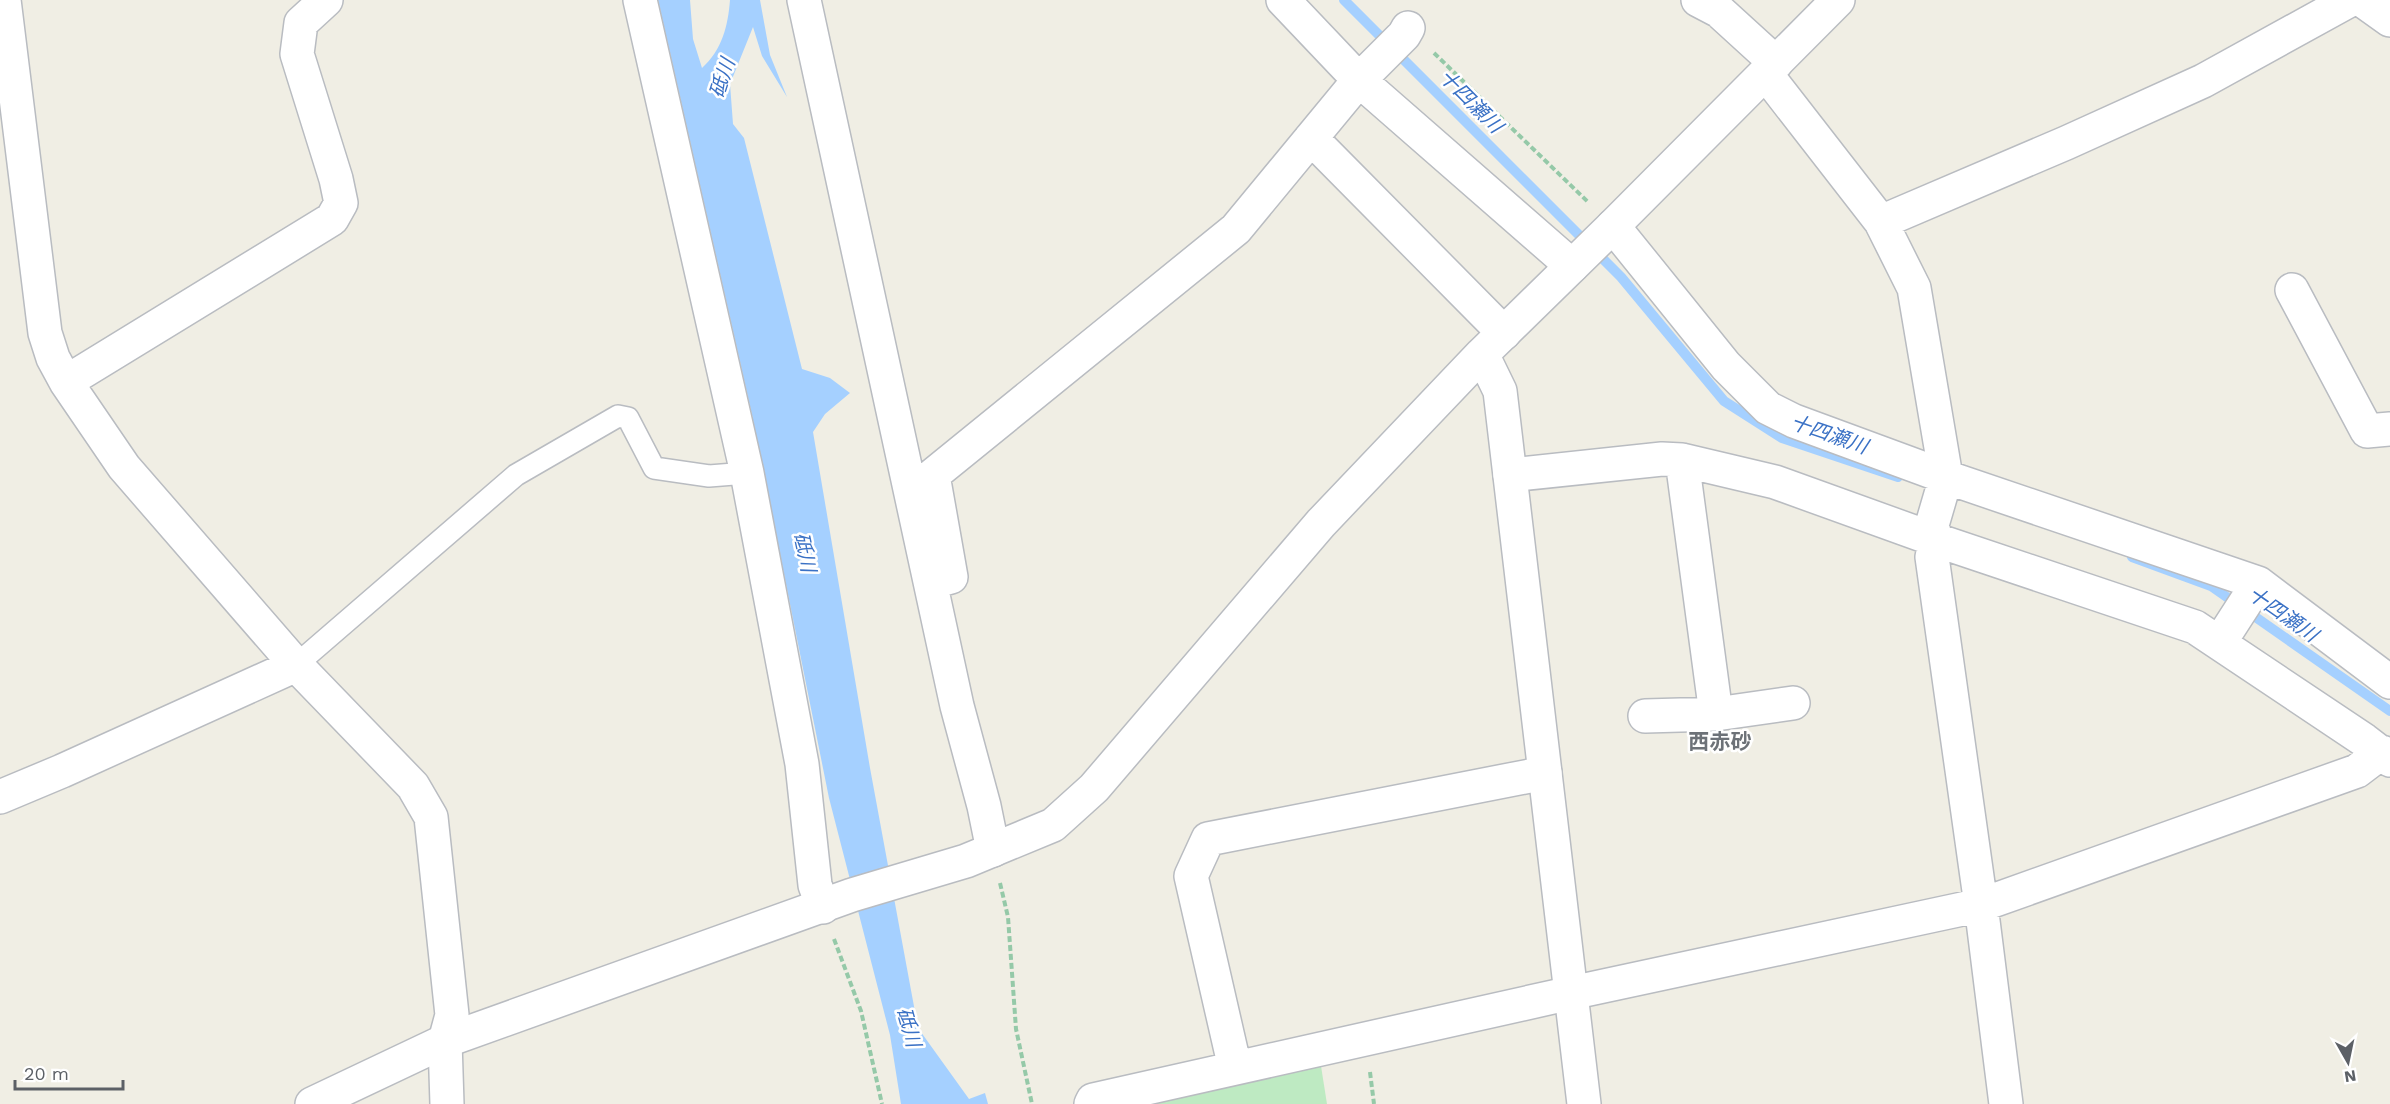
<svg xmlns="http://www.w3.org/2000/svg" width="2390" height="1104" viewBox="0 0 2390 1104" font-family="'Work Sans','Noto Sans JP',sans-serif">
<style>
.green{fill:#beeac2}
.water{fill:#a5d0ff}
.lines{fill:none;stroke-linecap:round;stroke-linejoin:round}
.stream{stroke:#a5d0ff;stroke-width:10}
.service-casing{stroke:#b9bcc1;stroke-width:24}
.minor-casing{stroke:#b9bcc1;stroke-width:36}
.tertiary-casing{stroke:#b9bcc1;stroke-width:36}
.path{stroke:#95c9a8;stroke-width:4;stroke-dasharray:6 3;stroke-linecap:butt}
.service{stroke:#fff;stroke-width:21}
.minor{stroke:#fff;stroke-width:33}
.tertiary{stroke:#fff;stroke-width:33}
.labels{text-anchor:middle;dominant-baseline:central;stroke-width:5;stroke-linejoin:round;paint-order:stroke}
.water-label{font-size:20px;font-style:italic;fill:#3a71c5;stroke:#fff}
.quarter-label{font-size:21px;font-weight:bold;fill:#6d7278;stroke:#fff}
</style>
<rect width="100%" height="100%" fill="#f0eee4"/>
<!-- green -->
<path class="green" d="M1321 1066 1327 1104H1139Z"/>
<!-- water -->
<path class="water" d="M658 0H690L693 39 702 68C722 50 728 26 730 0H760L770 55 787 97 762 56 753 27 730 84 733 124 744 138 802 369 830 378 850 393 825 414 813 432 870 768 918 1028 969 1099 985 1093 988 1104H901L890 1035 829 798 752 415Z"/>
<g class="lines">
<!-- stream -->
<path class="stream" d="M1344 0 1621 277 1724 401 1782 438 1898 477
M2132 557 2211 586 2390 711"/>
<!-- service casing -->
<g class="service-casing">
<path id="service" d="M296 665 516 475 618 416 628 418 654 468 709 476 747 473"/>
</g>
<!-- minor casing -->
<g class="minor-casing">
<path id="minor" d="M4 0 45 333 53 358 66 382 124 467 296 665 413 786 431 817 452 1015 445 1041 447 1104
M640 0 747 473 802 764 815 885 823 907
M804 0 957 706 984 806 993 850
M1283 0 1359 80 1572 266
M1698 0 1719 11 1776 63
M2362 0 2390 20
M1766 74 1881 222 2066 143 2203 81 2350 0
M1311 138 1504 333
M1881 222 1914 288 1946 477 1932 525 1936 540 1932 557 1981 905 2006 1104
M1613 226 1726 366 1768 408 1794 421 1946 477 2258 583 2390 682
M2292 290 2367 431 2390 429
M66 382 332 219 341 203 336 179 297 54 301 23 326 0
M1510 475 1662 459 1682 460 1775 482 1936 540 2195 627 2364 740 2390 760
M944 579 951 577 933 475 1236 229 1359 80 1404 35 1408 28
M2220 642 2258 583
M1716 714 1793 703
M1645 716 1716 714 1682 460
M0 797 62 771 296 665
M1235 1068 1191 876 1208 839 1545 773
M1091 1104 1093 1100 1571 993 1981 905 2357 771 2382 752"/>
</g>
<!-- tertiary casing -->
<g class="tertiary-casing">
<path id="tertiary" d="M1482 354 1500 391 1584 1104
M312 1104 445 1041 852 895 966 861 1053 825 1094 788 1321 523 1482 354 1613 226 1838 0"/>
</g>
<!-- path -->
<path class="path" d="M1434 53 1588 202
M1000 883 1008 917 1016 1029 1032 1104
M834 939 861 1011 882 1104
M1370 1072 1374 1104"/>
<!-- service -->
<use href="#service" class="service"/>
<!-- minor -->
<use href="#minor" class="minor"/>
<!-- tertiary -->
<use href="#tertiary" class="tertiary"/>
</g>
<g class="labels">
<!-- water labels -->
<g class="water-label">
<text transform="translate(722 78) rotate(-72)">砥川</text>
<text transform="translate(1471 101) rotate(45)">十四瀬川</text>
<text transform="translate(1829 434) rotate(19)">十四瀬川</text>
<text transform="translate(805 552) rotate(78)">砥川</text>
<text transform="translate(2283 614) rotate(35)">十四瀬川</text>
<text transform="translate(909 1027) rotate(74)">砥川</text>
</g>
<!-- quarter labels -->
<g class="quarter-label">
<text x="1720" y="741">西赤砂</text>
</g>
</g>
<!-- north arrow -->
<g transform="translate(2348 1062) rotate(171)" stroke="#ffffff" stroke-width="4.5" paint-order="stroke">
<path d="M0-4.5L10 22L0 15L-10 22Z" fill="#5c6066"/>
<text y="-9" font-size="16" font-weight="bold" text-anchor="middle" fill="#5c6066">N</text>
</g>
<!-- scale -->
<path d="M15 1080v9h108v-9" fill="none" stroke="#5c6066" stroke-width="3"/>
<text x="24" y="1080" font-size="18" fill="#5c6066" stroke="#ffffff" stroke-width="4.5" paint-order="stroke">20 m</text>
</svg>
